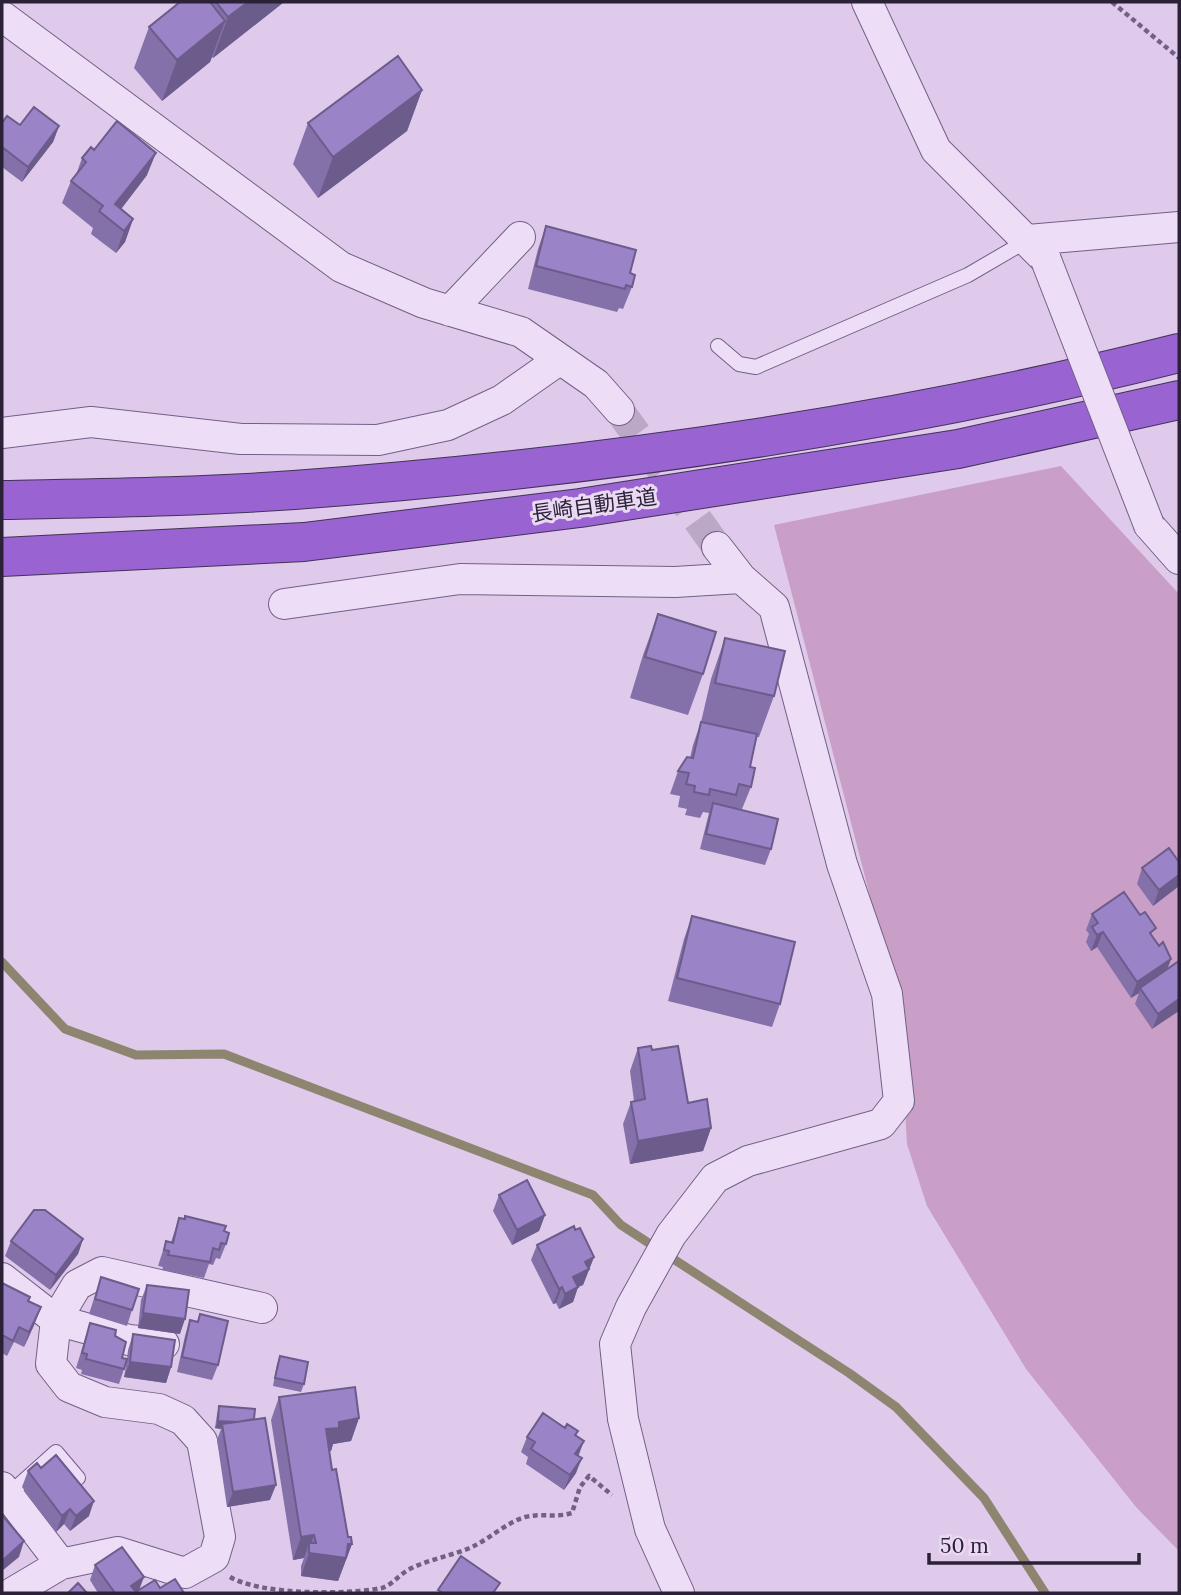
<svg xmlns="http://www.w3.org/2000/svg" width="1181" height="1595" viewBox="0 0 1181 1595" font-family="Lora,'Noto Sans JP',serif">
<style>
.green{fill:#c99ec7}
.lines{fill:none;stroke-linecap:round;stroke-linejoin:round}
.stream{stroke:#8e8571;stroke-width:9}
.minor-tunnel{stroke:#bba8c7;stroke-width:30;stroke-dasharray:30 15;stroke-linecap:butt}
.service-casing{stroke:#726087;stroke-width:16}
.minor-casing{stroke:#726087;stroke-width:32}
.motorway-casing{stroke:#413355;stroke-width:40}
.path{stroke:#726087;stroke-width:4.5;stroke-dasharray:5 3.5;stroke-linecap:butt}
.service{stroke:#edddf6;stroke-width:14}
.minor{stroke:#edddf6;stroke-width:30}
.motorway{stroke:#9a63d2;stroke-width:38}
.minor-bridge-casing{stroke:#726087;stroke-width:32;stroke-linecap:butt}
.minor-bridge{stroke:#edddf6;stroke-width:30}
.wall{fill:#8471aa}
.shaded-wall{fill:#6c5c8b}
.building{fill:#9a83c6;stroke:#6c5c8b;stroke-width:2}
.labels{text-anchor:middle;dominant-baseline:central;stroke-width:6;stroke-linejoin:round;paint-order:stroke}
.street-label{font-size:21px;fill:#2b2238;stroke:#ead9f3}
</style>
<rect width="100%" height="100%" fill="#dfcaeb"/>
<!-- green -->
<path class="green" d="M1061 466 1179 594V1551L1136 1507 1026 1369 927 1206 907 1144 899 1008 774 525Z"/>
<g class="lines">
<!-- stream -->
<path class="stream" d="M2 962 65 1029 136 1055 224 1054 593 1195 621 1225 849 1373 896 1407 984 1498 1045 1593"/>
<!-- minor-tunnel -->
<path class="minor-tunnel" d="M619 410 717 547"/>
<!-- service casing -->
<g class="service-casing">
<path id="service" d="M718 346 739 364 756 367 968 275 1028 240
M8 1495 56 1452 78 1478"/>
</g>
<!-- minor casing -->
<g class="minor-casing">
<path id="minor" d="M867 2 936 150 1046 260
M2 16 341 267 424 303 521 332 596 384 619 410
M1028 240 1179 227
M450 311 520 237
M2 433 91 422 241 439 378 440 448 425 502 400 559 360
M1149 525 1179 559
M284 604 460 579 675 582 741 578
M2 1278 56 1320 129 1340 164 1344
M2 1487 61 1564
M12 1593 61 1564 118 1552 185 1573 214 1557 220 1537 202 1441 183 1420 159 1409 105 1402 69 1387 51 1364 56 1320 77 1285 102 1272 262 1308
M679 1593 650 1529 623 1419 615 1344 631 1307 671 1235 715 1178 748 1161 881 1124 899 1101 887 994 842 864 774 607 741 578 717 547"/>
</g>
<!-- motorway casing -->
<g class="motorway-casing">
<path id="motorway" d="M2 500C99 498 197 497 294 490 591 468 891 426 1179 353
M2 557 304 542 580 508 958 449 1179 400"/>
</g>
<!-- path -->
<path class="path" d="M1112 2 1179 58
M230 1577C261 1595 347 1595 382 1588 392 1585 399 1575 408 1570 428 1559 453 1556 474 1546 490 1538 508 1522 525 1517 541 1513 556 1518 572 1513L580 1487 589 1476 612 1495"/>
<!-- service -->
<use href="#service" class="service"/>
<!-- minor -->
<use href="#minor" class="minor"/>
<!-- motorway -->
<use href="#motorway" class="motorway"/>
<!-- minor-bridge casing -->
<g class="minor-bridge-casing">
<path id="minor-bridge" d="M1046 260 1149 525"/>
</g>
<!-- minor-bridge -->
<use href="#minor-bridge" class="minor-bridge"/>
</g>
<!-- wall -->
<path class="wall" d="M180 2H284L213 58 212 57 210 62 162 101 134 68 149 27Z
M422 90 407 131 318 198 293 164 308 123Z
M2 123 20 125 59 126 53 142 22 182 2 167Z
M94 150 147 175 121 209 133 219 125 242 116 253 91 234 93 228 62 203 71 181 76 175 82 158Z
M546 226 630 273 632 287 623 309 619 308 617 312 528 289 538 249Z
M658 614 703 674 688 715 630 698 643 655Z
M725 638 774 696 759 737H757L750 767 751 787 742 809 731 808 771 849 765 865 700 849 709 813 703 812 700 818 685 815 687 809 678 807 680 796 670 794 678 771 690 758 693 745 701 722 711 679Z
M1179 862V886L1153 906 1137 884 1142 868Z
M1092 914 1153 937 1171 959 1167 970 1179 961 1152 1029 1135 1004 1139 993 1131 998 1097 947 1091 951 1086 942 1089 934 1086 930Z
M692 916 780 1004 772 1027 668 1001 684 939Z
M638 1048 652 1050 688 1103 711 1128 703 1151 630 1164 623 1124 631 1102 634 1101 630 1071Z
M499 1195 545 1215 539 1231 512 1245 493 1211Z
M179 1218 224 1231 226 1244 220 1259 216 1258 213 1265 209 1264 204 1278 162 1270 163 1267 158 1266 166 1241 171 1242Z
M575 1230 594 1257 583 1285 578 1287 573 1302 559 1309 556 1303 553 1304 531 1260 537 1245Z
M83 1239 78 1254 50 1290 5 1256 11 1241Z
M101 1277 132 1310 127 1326 89 1314Z
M2 1283 28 1301 35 1323 24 1347 14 1342 7 1356 2 1353Z
M147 1285 180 1334 138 1328 141 1300Z
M200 1314 218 1365 212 1380 177 1372 185 1336 190 1320 197 1322Z
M90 1323 115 1336 122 1358 127 1359 128 1350 133 1334 171 1367 166 1383 124 1377 127 1360 119 1384 81 1374 82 1370 76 1368Z
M280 1356 304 1384 301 1392 273 1386 277 1364Z
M279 1397 359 1418 351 1441 333 1444 331 1451H329L332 1470 348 1537 352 1544 338 1581 301 1576V1566L304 1558 293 1560 271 1420Z
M219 1406 254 1419 270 1500 227 1507 217 1440 221 1429 215 1428 217 1414Z
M565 1428 578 1431 576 1436 578 1456 576 1473 564 1490 526 1464 528 1457 521 1452 527 1437Z
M28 1471 89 1516 70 1531 64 1524 56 1532 22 1487Z
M95 1565 139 1590 160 1588 184 1593H98L90 1580Z"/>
<!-- shaded-wall -->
<path class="shaded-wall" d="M248 2H284L213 58 228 17Z
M225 21 210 62 162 101 177 60Z
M422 90 407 131 318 198 333 157Z
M59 126 53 142 22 182 28 167Z
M156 153 147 175 112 221 115 204Z
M133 219 125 242 116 253 124 231Z
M1179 875V886L1153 906 1159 890Z
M1103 932 1097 947 1091 951 1097 935Z
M1171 959 1165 974 1140 988 1139 993 1131 998 1137 982Z
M1179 999V1011L1152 1029 1158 1014Z
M711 1128 703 1151 630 1164 638 1141Z
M545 1215 539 1231 512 1245 517 1230Z
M83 1239 78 1254 50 1290 56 1275Z
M594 1257 583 1285 578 1287 573 1302 559 1309 565 1294 573 1277 585 1262Z
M562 1287 556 1303 553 1304 559 1289Z
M41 1307 35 1323 24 1347 29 1332Z
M143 1313 185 1319 180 1334 138 1328Z
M130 1362 171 1367 166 1383 124 1377Z
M359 1418 351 1441 333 1444 331 1451 318 1452 326 1429 339 1422Z
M218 1421 253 1424H222L221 1429 215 1428Z
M584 1441 578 1457 575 1454Z
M582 1458 576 1473 564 1490 570 1475Z
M276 1485 270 1500 227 1507 233 1492Z
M94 1501 89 1516 70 1531 76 1516Z
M70 1509 64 1524 56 1532 62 1516Z
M314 1535 309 1548V1543L304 1558 293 1560 301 1537Z
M24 1541 19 1557 2 1571V1561Z
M348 1544H352L338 1581 301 1576 309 1553Z
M144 1577 138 1593H137L131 1586Z"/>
<!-- building -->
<path class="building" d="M180 2H210L225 21 177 60 149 27Z
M216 2H248L228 17Z
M398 56 422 90 333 157 308 123Z
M34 107 59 126 28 167 2 147V123L7 116 20 125Z
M117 121 156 153 115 204 133 219 124 231 99 211 103 206 71 181 86 162 82 158 91 147 94 150Z
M546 226 636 250 630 273 635 275 632 287 626 285 625 289 536 266Z
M658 614 716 632 703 674 645 657Z
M725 638 785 651 774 696 715 683Z
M701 722 757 734 750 767 755 768 751 787 739 784 736 795 710 789 709 795 694 792 695 786 686 784 689 773 678 771 687 757 693 758Z
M713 803 778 819 771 849 706 834Z
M1169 848 1179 862V875L1159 890 1142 868Z
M1124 892 1140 915 1145 912 1156 928 1150 933 1159 946 1163 942 1171 959 1137 982 1103 932 1097 935 1092 927 1098 923 1092 914Z
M692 916 795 942 780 1004 677 978Z
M1179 961V999L1158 1014 1140 988Z
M651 1046 652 1050 678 1046 688 1103 707 1099 711 1128 638 1141 631 1102 645 1099 638 1048Z
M527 1180 545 1215 517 1230 499 1195Z
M34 1210H45L83 1239 56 1275 11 1241Z
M185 1216 226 1226 224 1231 229 1233 226 1244 221 1243 219 1250 213 1248 210 1262 168 1255 169 1251 164 1250 166 1241 173 1243 179 1218 185 1219Z
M574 1226 575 1230 580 1228 594 1257 585 1262 589 1269 573 1277 578 1287 565 1294 562 1287 559 1289 537 1245Z
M101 1277 139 1289 132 1310 95 1299Z
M2 1283 30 1297 28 1301 41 1307 29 1332 19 1327 13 1341 2 1335Z
M147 1285 189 1290 185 1319 143 1313Z
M200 1314 228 1321 218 1365 182 1357 190 1320 198 1322Z
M90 1323 116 1330 115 1336 126 1342 122 1358 127 1359 124 1369 86 1359 87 1354 82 1353Z
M133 1334 175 1340 171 1367 130 1362Z
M280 1356 308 1362 304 1384 275 1378Z
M355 1387 359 1418 339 1422V1428L326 1429 332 1470 336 1469 348 1537H351L352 1544H348L346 1558 309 1553V1543H316L314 1535 301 1537 279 1397Z
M219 1406 255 1409 254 1419 237 1422 218 1421Z
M543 1413 565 1428 567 1424 578 1431 575 1435 584 1441 575 1454 582 1458 570 1475 531 1449 535 1442 527 1437Z
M265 1418 276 1485 233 1492 222 1424Z
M56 1455 94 1501 76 1516 70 1509 62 1516 28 1471 37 1463 41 1468Z
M2 1515 24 1541 2 1561Z
M122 1547 144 1577 131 1586 136 1592 134 1593H115L95 1565Z
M461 1556 500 1583 493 1593H443L438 1590Z
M175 1579 184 1593H134L155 1580 160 1588Z
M78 1583 87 1593H68Z"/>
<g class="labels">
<!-- street labels -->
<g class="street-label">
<text transform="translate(594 505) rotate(-8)">長崎自動車道</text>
</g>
</g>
<!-- border -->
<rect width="1181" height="1595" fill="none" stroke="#2b2238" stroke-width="7"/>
<!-- scale -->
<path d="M929 1553v10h210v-10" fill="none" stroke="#2b2238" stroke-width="3.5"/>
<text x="940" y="1553" font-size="21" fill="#2b2238" stroke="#ead9f3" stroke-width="5" paint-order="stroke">50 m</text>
</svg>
